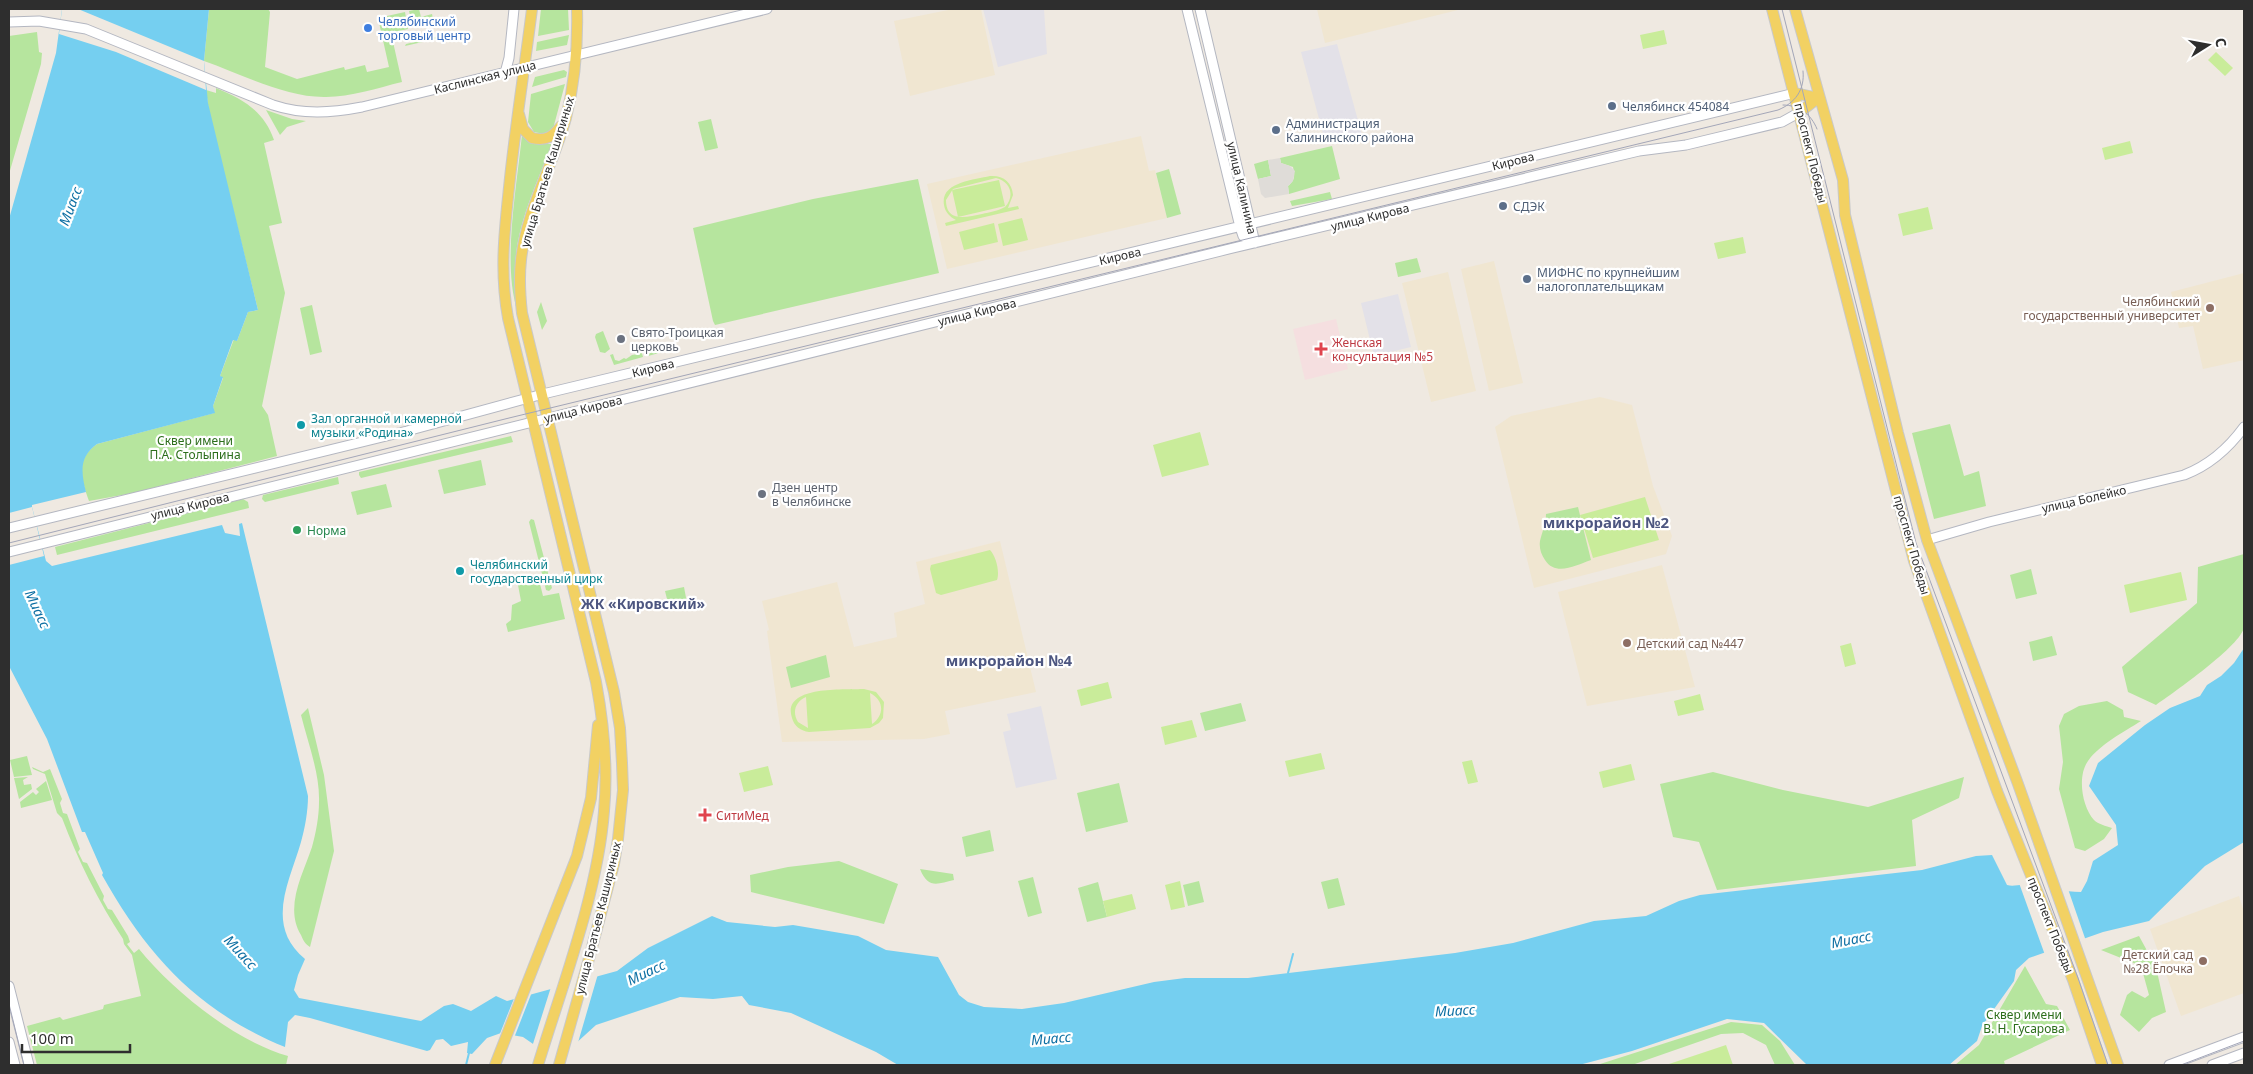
<svg xmlns="http://www.w3.org/2000/svg" width="2253" height="1074" viewBox="0 0 2253 1074" font-family="'Noto Sans',sans-serif">
<style>
.industrial{fill:#e3e1e8}
.education{fill:#f0e6d1}
.medical{fill:#f5dfe0}
.green{fill:#b6e59e}
.pitch{fill:#c9ec9a;fill-rule:evenodd}
.plaza{fill:#dfdcd8}
.water{fill:#75cff0}
.pier{fill:#efe9e1}
.lines{fill:none;stroke-linecap:round;stroke-linejoin:round}
.stream{stroke:#75cff0;stroke-width:2}
.secondary-casing{stroke:#b4b7c1;stroke-width:11}
.primary-casing{stroke:#c9c9c9;stroke-width:12}
.secondary{stroke:#fff;stroke-width:9}
.primary{stroke:#f2d163;stroke-width:10}
.tram{stroke:#a3a6b8;stroke-width:1}
.shop-dot{fill:#3f7fe0;stroke:#fff;stroke-width:2}
.service-dot{fill:#5c6f8a;stroke:#fff;stroke-width:2}
.education-dot{fill:#8d6e63;stroke:#fff;stroke-width:2}
.worship-dot{fill:#6b7280;stroke:#fff;stroke-width:2}
.health-dot{fill:#e0444e;stroke:#fff;stroke-width:2}
.culture-dot{fill:#0f9aa8;stroke:#fff;stroke-width:2}
.leisure-dot{fill:#2e9e5b;stroke:#fff;stroke-width:2}
.labels{text-anchor:middle;dominant-baseline:central;stroke-width:4.5;stroke-linejoin:round;paint-order:stroke}
.shop-label{font-size:12px;fill:#366cbe;stroke:#fff;text-anchor:start}
.street-label{font-size:12px;fill:#2e2e2e;stroke:#fff}
.service-label{font-size:12px;fill:#4e5e75;stroke:#fff;text-anchor:start}
.education-label{font-size:12px;fill:#785e54;stroke:#fff;text-anchor:end}
.worship-label{font-size:12px;fill:#5b616d;stroke:#fff;text-anchor:start}
.health-label{font-size:12px;fill:#be3a42;stroke:#fff;text-anchor:start}
.culture-label{font-size:12px;fill:#0d838f;stroke:#fff;text-anchor:start}
.park-label{font-size:12px;fill:#2c6e1b;stroke:#fff}
.leisure-label{font-size:12px;fill:#27864d;stroke:#fff;text-anchor:start}
.water-label{font-size:14px;font-style:italic;fill:#0d6fa3;stroke:#fff}
.neighbourhood-label{font-size:14px;font-weight:bold;fill:#4d5680;stroke:#fff}
.quarter-label{font-size:15px;font-weight:bold;fill:#4d5680;stroke:#fff}
</style>
<rect width="100%" height="100%" fill="#efe9e1"/>
<!-- industrial -->
<path class="industrial" d="M983 9H1044L1047 54 998 67Z
M1337 44 1362 135 1325 141 1301 52Z
M1398 294 1411 347 1374 356 1361 303Z
M1041 706 1057 779 1016 788 1003 732 1011 730 1007 714Z"/>
<!-- education -->
<path class="education" d="M953 9H981L995 75 910 96 894 21Z
M1317 9H1462L1325 43Z
M1141 136 1149 171 1155 170 1167 218 947 269 927 184Z
M1494 261 1523 383 1489 391 1461 269Z
M1448 272 1476 391 1431 402 1402 283Z
M2244 273V360L2203 369 2193 326 2179 328 2171 292Z
M1600 397 1632 405 1653 486 1672 536 1666 554 1534 588 1495 427 1511 416Z
M1000 541 1036 692 945 711 950 734 924 739 782 742 767 631 769 630 762 601 837 582 854 647 897 637 894 613 925 604 916 562Z
M1662 565 1695 687 1587 706 1558 592Z
M2239 896 2244 912V993L2181 1016 2150 929Z"/>
<!-- medical -->
<path class="medical" d="M1336 319 1348 369 1305 380 1293 329Z"/>
<!-- green -->
<path class="green" d="M209 9H268L270 12 265 67 297 79 344 67 345 70 365 65 367 72 389 67 378 18 405 12 408 29 391 33 402 82C377 88 351 97 326 97 286 98 241 74 204 61Z
M419 9 421 17 432 14 434 23 413 28 409 11Z
M541 9H568L569 30 538 36Z
M37 32 39 52 42 53 41 64 9 174V36Z
M456 32 457 34 405 46 406 44Z
M569 35 567 45 536 51 537 42Z
M564 70 567 72 566 77 532 87 535 77Z
M565 84 553 129 544 134 534 132 528 122 531 94Z
M216 88C243 99 264 111 274 140L264 143 282 223 269 226 285 293 262 406 268 415 277 456 133 493 89 501C81 479 75 459 97 444L214 413 213 406 223 378 220 376 234 339 237 341 248 312 258 310 209 112 206 90 216 93Z
M266 110 292 119 306 121 287 127 280 135Z
M711 119 718 148 705 151 698 122Z
M522 135 537 144H552C537 183 516 225 515 269 514 292 520 315 524 338 520 320 514 303 512 285 507 239 517 182 522 135Z
M1332 146 1340 179 1289 194 1288 186C1295 180 1295 176 1293 167L1281 163 1280 158Z
M1268 160 1271 176 1258 179 1254 164Z
M1169 169 1181 214 1167 218 1156 173Z
M918 179 939 273 715 325 713 321 693 228 813 199Z
M1330 192 1332 199 1292 206 1290 201Z
M1417 258 1421 272 1398 277 1395 263Z
M541 302 547 321 542 330 537 312Z
M312 305 322 352 310 355 300 308Z
M603 331 610 349 605 353 600 352 595 337 596 334Z
M664 345 666 351 648 356 646 349Z
M638 346H640L643 357 614 365 610 355 613 354 615 360 619 361 624 358 626 359 632 355 638 354Z
M1950 424 1964 476 1979 471 1986 506 1934 519 1912 433Z
M511 436 513 442 361 478 359 475V472Z
M481 460 486 485 444 494 438 470Z
M338 477 339 484 265 502 262 499 263 495Z
M386 484 392 507 357 515 351 492Z
M243 499 248 502 249 508 57 555 55 547Z
M1578 507 1591 560C1576 565 1556 577 1545 560 1541 554 1539 548 1540 541 1542 532 1546 524 1546 514Z
M531 519 534 520 552 588 549 591 546 590 529 522Z
M2244 554C2244 578 2248 604 2244 627 2242 645 2173 693 2156 705L2128 692 2122 667 2197 603 2198 567Z
M2031 569 2037 594 2016 599 2010 575Z
M532 575 539 580 543 596 559 593 565 619 508 632 506 624 511 620 512 605 521 601 518 585 522 577Z
M684 587 687 603 669 607 665 591Z
M2052 636 2057 655 2033 661 2029 642Z
M826 655 830 677 791 688 786 667Z
M2107 701 2123 710 2124 717 2141 721C2124 732 2100 744 2088 761 2077 776 2082 807 2094 820 2098 824 2106 826 2112 828L2104 839 2085 851 2075 848 2059 789 2063 762 2059 726 2064 714 2079 706Z
M1241 703 1246 721 1205 731 1200 713Z
M308 708 324 775 334 851 310 947C305 944 303 940 301 935 284 907 303 874 312 847 316 833 319 816 319 802 320 774 308 743 301 715Z
M27 756 32 775 14 777 10 760Z
M32 767 43 772 50 769 62 799 60 803 63 813 67 814 80 849 78 852 83 862 87 863 104 896 103 900 108 909 112 910 128 936 130 942 127 944 134 953 139 949C173 991 235 1041 288 1056L286 1065H37L27 1026 60 1017 63 1020 103 1009 104 1005 141 996 132 955 124 944 123 939C98 901 78 860 62 818L57 813 45 774 33 769Z
M1713 772 1783 790 1868 807 1964 777 1959 798 1912 820 1916 866 1717 890 1699 842 1673 837 1660 784Z
M28 777 23 780 24 785 31 784 32 789 19 799 14 778Z
M46 781 52 800 21 808 20 802 33 792 36 795 39 792 36 789Z
M1119 783 1128 822 1086 832 1077 793Z
M990 830 994 851 966 857 962 837Z
M839 861 898 884 884 924 751 892 750 875 788 867Z
M920 869 953 874 954 880C937 884 928 889 920 869Z
M1033 877 1042 913 1028 917 1018 881Z
M1338 878 1345 905 1328 909 1321 882Z
M1199 881 1204 902 1188 906 1183 885Z
M1098 882 1107 917 1087 922 1078 888Z
M2139 936 2156 967 2166 1012 2152 1018 2139 1032 2120 1015 2127 995 2132 991 2145 998 2149 995 2141 966 2101 950Z
M2025 966 2046 1004 2057 1006 2070 1030 2004 1061 2005 1065H1955L1979 1045Z
M1731 1022 1762 1025 1780 1041 1795 1065H1775L1766 1045 1743 1033 1721 1034 1632 1065H1597Z"/>
<!-- pitch -->
<path class="pitch" d="M1664 30 1667 44 1643 49 1640 35Z
M2216 52 2233 68 2225 76 2208 60Z
M2130 141 2133 153 2105 160 2102 148Z
M990 176C1003 175 1012 182 1013 195L1008 208 1018 206 1019 209 946 226 945 223 956 220C950 217 945 212 944 205 940 182 974 180 990 176ZM996 178C1011 182 1015 196 1005 207 998 211 990 212 982 214 967 217 946 223 946 200L953 189Z
M999 180 1005 206 958 217 952 190Z
M1928 207 1933 229 1903 236 1898 214Z
M1022 218 1028 240 1003 246 998 224Z
M994 223 998 242 964 250 959 232Z
M1743 237 1746 253 1718 259 1714 243Z
M1200 432 1209 465 1162 477 1153 445Z
M1645 497 1659 540 1593 558 1580 515Z
M990 550C996 556 1000 572 997 580L941 595 936 593 930 569 931 565Z
M2181 572 2187 600 2130 613 2124 585Z
M1851 643 1856 664 1845 667 1840 646Z
M1108 682 1112 698 1081 706 1077 690Z
M864 689 876 692 884 702 883 718 879 723 870 728 809 732C801 731 794 726 792 718 781 685 845 690 864 689ZM870 693C884 700 885 715 872 724ZM806 697 808 728 798 722C792 712 795 702 806 697Z
M1700 694 1704 710 1678 716 1674 701Z
M1192 720 1197 737 1165 745 1161 727Z
M1321 753 1325 769 1289 777 1285 761Z
M1472 760 1478 782 1468 784 1462 762Z
M1631 764 1635 780 1603 788 1599 772Z
M768 766 773 785 744 792 739 773Z
M1180 881 1185 907 1171 910 1165 885Z
M1132 894 1136 909 1107 917 1103 901Z
M1726 1045 1733 1065H1666Z"/>
<!-- plaza -->
<path class="plaza" d="M1280 158 1281 163 1290 166 1295 171 1293 181 1288 186 1289 194 1265 198 1261 194 1258 179 1271 176 1268 160Z"/>
<!-- water -->
<path class="water" d="M62 9H209L204 61 208 103 258 310 248 312 237 341 233 340 220 376 223 377 213 406 215 413 97 444C79 457 81 472 86 492L32 505V507L46 561 52 566 222 525 225 533 240 536 239 524 242 523 308 796C308 811 305 828 301 842 290 881 264 925 305 959L298 975 294 990 299 998 421 1021 444 1006 453 1004 471 1011 496 996 507 1001 617 971 648 948 712 916 727 922 775 927 793 925 858 936 886 950 938 957 959 995 968 1002 984 1007 1022 1009 1064 1003 1154 982 1185 978H1248L1455 953 1513 943 1594 921 1646 916 1679 901 1700 895 1922 870 1976 856 1992 855 2007 885C2014 887 2019 884 2026 885 2045 887 2062 892 2081 892L2087 881 2093 861 2118 845 2116 825 2089 786 2098 763 2145 725 2170 708 2200 696 2207 685 2221 676 2234 663 2244 648V842L2205 866 2149 921 2103 932 2029 958 2016 970 2014 981 1982 1026 1977 1041 1949 1065H1807L1764 1023 1727 1019 1632 1051 1579 1065H898L876 1052 791 1013 749 1005 742 996 713 999 680 997 596 1025 574 1045 536 1046 523 1037 501 1033 487 1038 472 1054 467 1053 468 1042 451 1046 443 1039 436 1040 430 1050 427 1051 310 1018 295 1015 288 1022 285 1047C197 1011 147 955 102 875L103 873 85 832H82L47 739 9 666V219L56 53Z"/>
<!-- pier -->
<path class="pier" d="M62 9H78L204 61 206 90 116 52 59 34Z
M32 507 44 556 9 565V513Z
M2025 882 2068 889 2086 941 2045 955 2019 883Z
M598 974 577 1046 550 1054 532 1047 551 987Z
M532 992 514 1038 499 1036 515 996Z"/>
<g class="lines">
<!-- stream -->
<path class="stream" d="M1288 973 1293 954
M466 1065 469 1053"/>
<!-- secondary casing -->
<g class="secondary-casing">
<path id="secondary" d="M1187 9 1240 227 1243 236 1255 243
M1200 9 1255 243
M9 22 39 21 86 29 273 105C303 115 331 113 362 107L767 9
M505 73 509 58 514 9
M9 528 407 431 543 394 1795 93
M1927 540 1989 522 2184 475C2210 465 2228 449 2244 427
M9 552 1229 249 1639 151 1686 145 1782 122 1800 112
M9 986 29 1065
M9 1042 15 1065
M2169 1065 2244 1037
M2212 1065 2244 1053"/>
</g>
<!-- primary casing -->
<g class="primary-casing">
<path id="primary" d="M532 9C525 65 516 122 510 178 505 227 499 268 508 318L596 682C604 725 608 768 604 811 598 893 562 986 538 1065
M1772 9 1914 561 1997 791 2073 980 2102 1065
M1795 9 1843 180 1845 215 1898 433 1927 540 2018 784 2118 1065
M1795 93 1818 98
M1800 112 1818 98
M519 114 523 129 532 138C546 141 553 137 561 126
M495 1065 577 856 591 798 598 725
M559 1065 590 955 614 864 618 839 623 790 622 763 620 728 614 692 522 313C520 295 519 278 521 260 526 211 553 166 566 118 575 82 578 46 577 9"/>
</g>
<!-- secondary -->
<use href="#secondary" class="secondary"/>
<!-- primary -->
<use href="#primary" class="primary"/>
<!-- tram -->
<path class="tram" d="M1782 9 1916 543 2078 978 2108 1065
M1783 105C1799 105 1811 114 1817 129
M9 543 505 419 1778 110C1795 103 1805 90 1803 71
M9 1004 24 1065
M2181 1065 2244 1041"/>
</g>
<!-- markers -->
<circle class="shop-dot" cx="368" cy="28" r="5"/>
<g class="service-dot">
<circle cx="1612" cy="106" r="5"/>
<circle cx="1276" cy="130" r="5"/>
<circle cx="1503" cy="206" r="5"/>
<circle cx="1527" cy="279" r="5"/>
</g>
<g class="education-dot">
<circle cx="2210" cy="308" r="5"/>
<circle cx="1627" cy="643" r="5"/>
<circle cx="2203" cy="961" r="5"/>
</g>
<g class="worship-dot">
<circle cx="621" cy="339" r="5"/>
<circle cx="762" cy="494" r="5"/>
</g>
<g class="health-dot">
<path d="M1318.5 341.5h5v5h5v5h-5v5h-5v-5h-5v-5h5z"/>
<path d="M702.5 807.5h5v5h5v5h-5v5h-5v-5h-5v-5h5z"/>
</g>
<g class="culture-dot">
<circle cx="301" cy="425" r="5"/>
<circle cx="460" cy="571" r="5"/>
</g>
<circle class="leisure-dot" cx="297" cy="530" r="5"/>
<g class="labels">
<!-- shop labels -->
<g class="shop-label">
<text x="378" y="21">Челябинский<tspan x="378" dy="14">торговый центр</tspan></text>
</g>
<!-- street labels -->
<g class="street-label">
<text transform="translate(485 77) rotate(-14)">Каслинская улица</text>
<text transform="translate(1811 153) rotate(76)">проспект Победы</text>
<text transform="translate(1513 161) rotate(-14)">Кирова</text>
<text transform="translate(547 172) rotate(-73)">улица Братьев Кашириных</text>
<text transform="translate(1242 188) rotate(77)">улица Калинина</text>
<text transform="translate(1370 217) rotate(-14)">улица Кирова</text>
<text transform="translate(1120 256) rotate(-13)">Кирова</text>
<text transform="translate(977 312) rotate(-14)">улица Кирова</text>
<text transform="translate(653 368) rotate(-14)">Кирова</text>
<text transform="translate(583 409) rotate(-14)">улица Кирова</text>
<text transform="translate(2084 499) rotate(-13)">улица Болейко</text>
<text transform="translate(190 506) rotate(-14)">улица Кирова</text>
<text transform="translate(1912 545) rotate(74)">проспект Победы</text>
<text transform="translate(598 918) rotate(-76)">улица Братьев Кашириных</text>
<text transform="translate(2051 925) rotate(68)">проспект Победы</text>
</g>
<!-- service labels -->
<g class="service-label">
<text x="1622" y="106">Челябинск 454084</text>
<text x="1286" y="123">Администрация<tspan x="1286" dy="14">Калининского района</tspan></text>
<text x="1513" y="206">СДЭК</text>
<text x="1537" y="272">МИФНС по крупнейшим<tspan x="1537" dy="14">налогоплательщикам</tspan></text>
</g>
<!-- education labels -->
<g class="education-label">
<text x="2200" y="301">Челябинский<tspan x="2200" dy="14">государственный университет</tspan></text>
<text x="1637" y="643" text-anchor="start">Детский сад №447</text>
<text x="2193" y="954">Детский сад<tspan x="2193" dy="14">№28 Ёлочка</tspan></text>
</g>
<!-- worship labels -->
<g class="worship-label">
<text x="631" y="332">Свято-Троицкая<tspan x="631" dy="14">церковь</tspan></text>
<text x="772" y="487">Дзен центр<tspan x="772" dy="14">в Челябинске</tspan></text>
</g>
<!-- health labels -->
<g class="health-label">
<text x="1332" y="342">Женская<tspan x="1332" dy="14">консультация №5</tspan></text>
<text x="716" y="815">СитиМед</text>
</g>
<!-- culture labels -->
<g class="culture-label">
<text x="311" y="418">Зал органной и камерной<tspan x="311" dy="14">музыки «Родина»</tspan></text>
<text x="470" y="564">Челябинский<tspan x="470" dy="14">государственный цирк</tspan></text>
</g>
<!-- park labels -->
<g class="park-label">
<text x="195" y="440">Сквер имени<tspan x="195" dy="14">П.А. Столыпина</tspan></text>
<text x="2024" y="1014">Сквер имени<tspan x="2024" dy="14">В. Н. Гусарова</tspan></text>
</g>
<!-- leisure labels -->
<g class="leisure-label">
<text x="307" y="530">Норма</text>
</g>
<!-- water labels -->
<g class="water-label">
<text transform="translate(70 206) rotate(-69)">Миасс</text>
<text transform="translate(38 609) rotate(65)">Миасс</text>
<text transform="translate(1851 939) rotate(-11)">Миасс</text>
<text transform="translate(241 952) rotate(47)">Миасс</text>
<text transform="translate(646 972) rotate(-26)">Миасс</text>
<text transform="translate(1455 1010) rotate(-3)">Миасс</text>
<text transform="translate(1051 1038) rotate(-5)">Миасс</text>
</g>
<!-- neighbourhood labels -->
<g class="neighbourhood-label">
<text x="643" y="603">ЖК «Кировский»</text>
</g>
<!-- quarter labels -->
<g class="quarter-label">
<text x="1606" y="522">микрорайон №2</text>
<text x="1009" y="660">микрорайон №4</text>
</g>
</g>
<!-- border -->
<rect width="2253" height="1074" fill="none" stroke="#2e2e2e" stroke-width="20"/>
<!-- north arrow -->
<g transform="translate(2208 45) rotate(79)" stroke="#ffffff" stroke-width="4" paint-order="stroke">
<path d="M0-4L9 19L0 12L-9 19Z" fill="#2e2e2e"/>
<text y="-8" font-size="14" font-weight="bold" text-anchor="middle" fill="#2e2e2e">С</text>
</g>
<!-- scale -->
<path d="M22 1044v8h108v-8" fill="none" stroke="#2e2e2e" stroke-width="2.5"/>
<text x="30" y="1044" font-size="15" fill="#2e2e2e" stroke="#ffffff" stroke-width="4" paint-order="stroke">100 m</text>
</svg>
